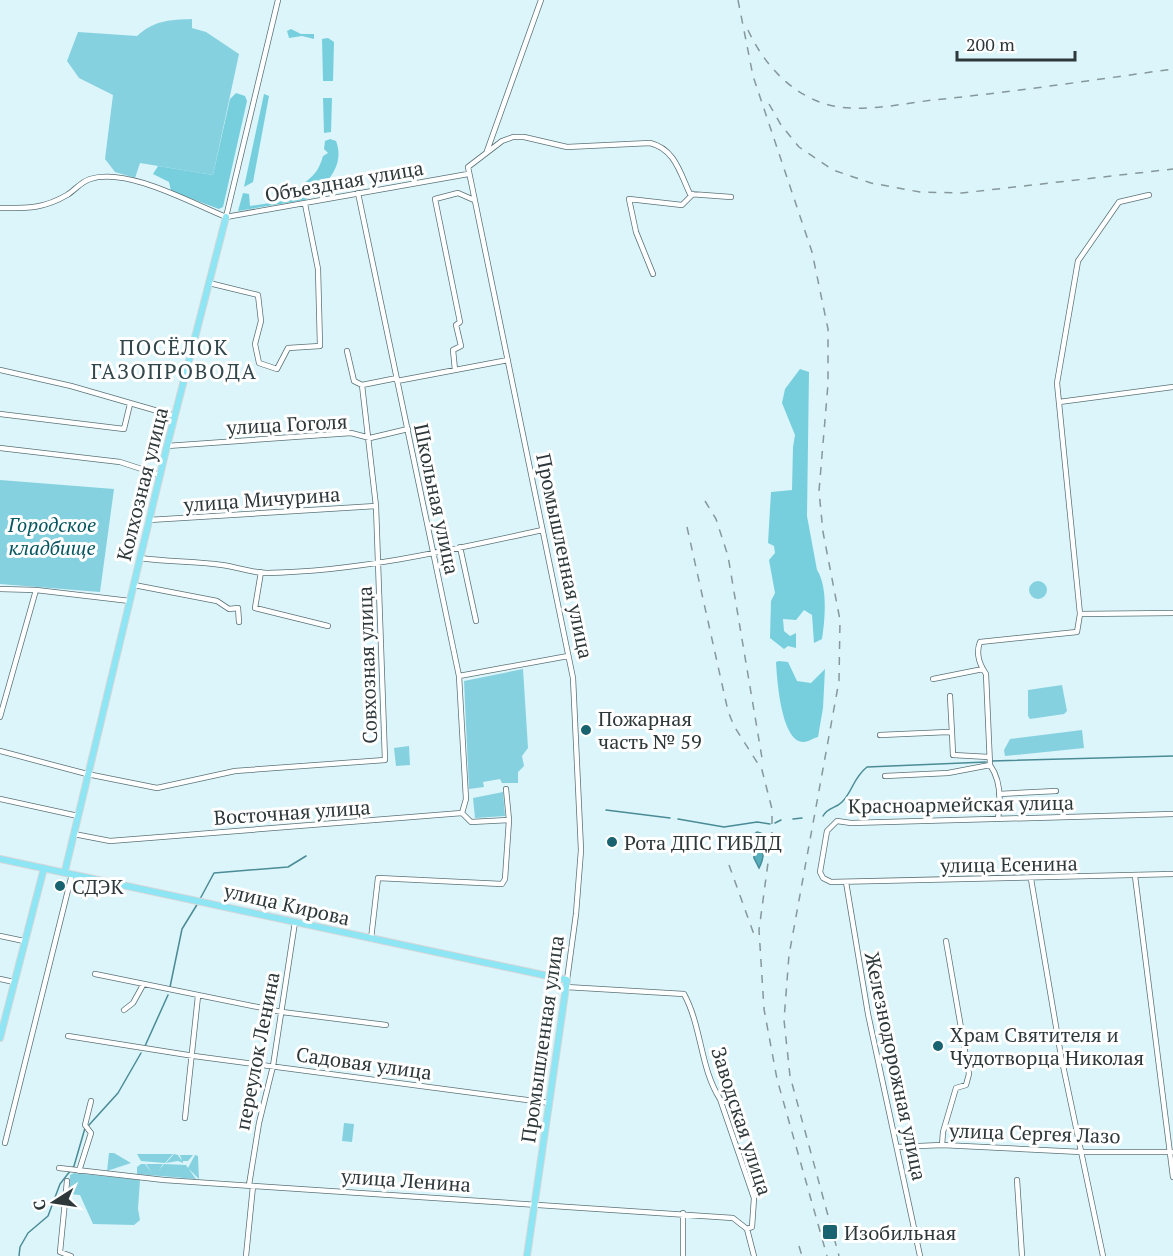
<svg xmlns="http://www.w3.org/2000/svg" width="1173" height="1256" viewBox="0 0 1173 1256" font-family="'PT Serif',serif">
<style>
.green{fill:#86d1df}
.forest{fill:#77cfde}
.water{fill:#56aebd;stroke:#4a8b96;stroke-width:1.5}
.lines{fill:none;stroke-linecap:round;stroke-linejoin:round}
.stream{stroke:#4a8b96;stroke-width:1.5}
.minor-casing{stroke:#5b7277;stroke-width:6}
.major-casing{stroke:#d5d7d8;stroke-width:8}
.minor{stroke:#fff;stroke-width:4.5}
.major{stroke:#8ee5f3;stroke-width:6}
.rail{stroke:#86989b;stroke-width:1.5;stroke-dasharray:8 8;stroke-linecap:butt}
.poi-dot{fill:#18636f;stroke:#fff;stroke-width:2}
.labels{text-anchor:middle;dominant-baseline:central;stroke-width:6;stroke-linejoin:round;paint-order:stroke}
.street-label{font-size:20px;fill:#2e383a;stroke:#fff}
.park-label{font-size:20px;font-style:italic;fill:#055661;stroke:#fff}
.poi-label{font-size:20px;fill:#2e383a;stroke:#fff;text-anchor:start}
.neighbourhood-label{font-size:21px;letter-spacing:1.5px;fill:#31474b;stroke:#fff}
</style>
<rect width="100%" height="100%" fill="#dbf5fa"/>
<!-- green -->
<path class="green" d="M192 19V28L206 32 239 54 213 175 140 163 135 178 115 172 105 159 113 95 79 78 67 61 78 32 137 36C155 20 169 20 192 19Z
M0 480 114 489 100 592 0 584Z
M1029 590a9 9 0 1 1 18 0a9 9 0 1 1-18 0Z
M523 669 528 748 522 756 524 766 518 772V783H502L500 779 483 782 484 787 469 789 464 681Z
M1062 685 1067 711 1064 714 1030 719 1028 716V690Z
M1082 730 1084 748 1005 756 1004 750 1010 739Z
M409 746 410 765 396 766 394 748Z
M503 792 505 816 475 818 473 798Z
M344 1123 354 1124 352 1142 342 1141Z
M109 1153H114L131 1163 107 1171Z
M137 1154H173L165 1163 141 1161Z
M174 1154 178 1155 182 1161 180 1155H193L188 1161H183V1163L178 1161 166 1163Z
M195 1155 198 1156 199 1179 188 1168Z
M141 1164H145L152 1173 146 1164H163L159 1170 164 1164 186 1165 196 1179 137 1174V1167Z
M74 1173 140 1180 138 1209 140 1220 134 1225 93 1224 80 1195 69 1194 70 1175Z"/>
<!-- forest -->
<path class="forest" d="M291 29 301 34H314V39L302 36 289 38 287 31Z
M328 38 334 42 333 81H323L322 39Z
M236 93 245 96 247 101 223 207 219 209 171 191 169 182 153 174 158 166 213 175 230 99Z
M264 94 269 96 253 182 244 187Z
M323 98H332L331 132 324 133Z
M330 139 336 141C346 167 324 187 305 200L238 211 243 193 249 194 250 206 289 200C300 178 315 185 323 156L328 153 324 149 325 141Z
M800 369 809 372 807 516 817 570C828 587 825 619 822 639L814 643 812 615 804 610 796 620 783 619 784 631 790 636 796 633V648L788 646 784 649 770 638 771 601 775 593 769 560 775 553 774 546 768 543 771 492 792 490 793 447 795 435 782 403 785 389Z
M779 661 788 662 797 681 811 683 825 669 823 708 818 737C813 738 808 742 804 742 781 743 777 678 776 662Z"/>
<!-- water -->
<path class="water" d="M757 832 761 833C764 845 765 858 759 868L754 858 753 835Z"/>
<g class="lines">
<!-- stream -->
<path class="stream" d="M991 761 1173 756
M606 810 670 818
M823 816C828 807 835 809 842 802 853 791 853 778 867 767L986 762
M678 819 724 827 757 822 770 824
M793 819 802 818
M775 823 781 820
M200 899 214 873 288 867 306 856
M170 987 182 929 198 903
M145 1046 168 995
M89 1125 118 1093 141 1053
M19 1256 20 1247 28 1233 48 1216 60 1184 74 1166 85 1128"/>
<!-- minor casing -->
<g class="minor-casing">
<path id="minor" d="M487 151 541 0
M358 193 459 676 466 799 462 813
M1149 195 1119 202 1078 261 1057 383 1080 614 1173 613
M0 208C27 208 43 209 67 195 75 190 81 182 90 179 127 167 191 203 226 217
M226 217 468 174
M226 217 278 0
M653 274 636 232 629 199 682 205 693 194
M209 283 258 295 261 321 255 344 259 363 277 369 288 348 320 346 318 269 305 204
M0 370 71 386 175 416
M455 370 453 350 461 346 456 325 460 322 435 199 458 193 474 200
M397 381 508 360
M362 385 397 378
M1059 402 1173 387
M0 414 124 429 130 404
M167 446 351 433 370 438 408 429
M0 448 120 462 160 475
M149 520 376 506
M460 547 476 621
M140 558C168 562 194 561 222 565 237 567 252 573 267 573 361 571 451 550 542 530
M261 572 255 608 328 626
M134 585 217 601 229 609 238 608 239 622
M0 589 36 590 130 601
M983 669C978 660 976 652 980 642L1077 632 1080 614
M459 676 568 656
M933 679 983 669 986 674 990 765C1001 780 1001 800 998 819
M950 696 952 733
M0 717 36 590
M880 735 948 732 952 733 953 755 989 757
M0 751 87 774 157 788 235 771 385 760 376 506 362 385 354 381 347 351
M885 776 948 773 990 765
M999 794 1056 791
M0 799 78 816
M1173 814 851 823 837 821 827 831 820 872 823 878 831 882 1173 874
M74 834 110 841 462 813 471 822 509 820
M1135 876 1173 1177
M1031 879 1061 1056 1103 1256
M846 882 868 1014 920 1256
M0 936 24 941
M371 939 378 878 502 884 505 879 509 820 506 789
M95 974 282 1012 386 1025
M0 979 14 982
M567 980 576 914 581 850 573 678 468 167 502 141 513 137H524L567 147 650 143C675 149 680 173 690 194L731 197
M566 987 684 994C702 1027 700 1068 720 1099L754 1198 752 1227 747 1229
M124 1010 133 1003 143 985
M68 1036 194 1056 550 1103
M185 1118 198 996
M5 1143 72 874
M942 1145 943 1132 956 1088 966 1085 969 1074 946 941
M897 1147 942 1145 1081 1152H1173
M59 1168 164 1180 733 1218 747 1229 754 1256
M79 1171 91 1133 85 1125 91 1101
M1017 1180 1022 1256
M67 1181 60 1252 71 1256
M249 1185 259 1123 273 1066 295 922
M246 1256 253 1186
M683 1256V1213"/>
</g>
<!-- major casing -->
<g class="major-casing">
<path id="major" d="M0 859 567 980 527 1256
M65 871 167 446 226 217
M0 1038 44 868"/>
</g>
<!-- minor -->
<use href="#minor" class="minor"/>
<!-- major -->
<use href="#major" class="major"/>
<!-- rail -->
<path class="rail" d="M738 0 753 76 812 252 828 329V384L819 491 823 532 840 620 839 681 789 955 784 1020 790 1076 839 1256
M748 30C763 63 791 95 829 105 862 113 900 104 933 100 1013 92 1093 80 1173 69
M769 104 781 125 799 147 833 170 871 183 920 192 962 193 1173 169
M705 501 716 519 728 556 763 764
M687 527 728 711 734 726 762 770 772 809V833L759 930 764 1009 777 1079 827 1256
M729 865 756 940
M799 1246 802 1256"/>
</g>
<!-- markers -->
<g class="poi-dot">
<circle cx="586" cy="730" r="6"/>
<circle cx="612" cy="842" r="6"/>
<circle cx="60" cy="886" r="6"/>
<circle cx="938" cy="1046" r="6"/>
<rect x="822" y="1224" width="16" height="16" rx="3"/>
</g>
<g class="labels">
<!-- street labels -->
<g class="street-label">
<text transform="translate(344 181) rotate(-10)">Объездная улица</text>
<text transform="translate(287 424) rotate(-3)">улица Гоголя</text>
<text transform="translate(142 484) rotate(-76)">Колхозная улица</text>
<text transform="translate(262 499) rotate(-4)">улица Мичурина</text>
<text transform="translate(437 499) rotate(78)">Школьная улица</text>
<text transform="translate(565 556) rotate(78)">Промышленная улица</text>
<text transform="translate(367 665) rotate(-92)">Совхозная улица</text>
<text transform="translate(961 804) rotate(-1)">Красноармейская улица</text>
<text transform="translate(292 812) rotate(-4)">Восточная улица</text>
<text transform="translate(1009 864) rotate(-1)">улица Есенина</text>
<text transform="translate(287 904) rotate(13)">улица Кирова</text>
<text transform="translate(542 1039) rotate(-82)">Промышленная улица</text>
<text transform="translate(257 1051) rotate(-79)">переулок Ленина</text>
<text transform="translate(364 1063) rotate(8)">Садовая улица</text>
<text transform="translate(896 1066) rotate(78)">Железнодорожная улица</text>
<text transform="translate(742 1121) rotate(72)">Заводская улица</text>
<text transform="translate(1035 1133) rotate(2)">улица Сергея Лазо</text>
<text transform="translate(406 1180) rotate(4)">улица Ленина</text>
</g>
<!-- park labels -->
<g class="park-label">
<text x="52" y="524">Городское<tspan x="52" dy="23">кладбище</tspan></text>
</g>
<!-- poi labels -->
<g class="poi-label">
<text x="598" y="718">Пожарная<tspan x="598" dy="23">часть № 59</tspan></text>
<text x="624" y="842">Рота ДПС ГИБДД</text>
<text x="72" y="886">СДЭК</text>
<text x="950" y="1034">Храм Святителя и<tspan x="950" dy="23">Чудотворца Николая</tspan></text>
<text x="844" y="1232">Изобильная</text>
</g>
<!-- neighbourhood labels -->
<g class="neighbourhood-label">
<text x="174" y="347">ПОСЁЛОК<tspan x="174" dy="24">ГАЗОПРОВОДА</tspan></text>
</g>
</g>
<!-- north arrow -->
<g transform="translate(54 1202) rotate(258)" stroke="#ffffff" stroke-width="4.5" paint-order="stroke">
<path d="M0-4.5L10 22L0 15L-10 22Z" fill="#2e383a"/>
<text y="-9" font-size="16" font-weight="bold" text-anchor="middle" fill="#2e383a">С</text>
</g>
<!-- scale -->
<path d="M957 51v9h118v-9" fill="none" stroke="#2e383a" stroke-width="3"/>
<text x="966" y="51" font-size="18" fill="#2e383a" stroke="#ffffff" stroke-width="4.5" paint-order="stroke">200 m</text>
</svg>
